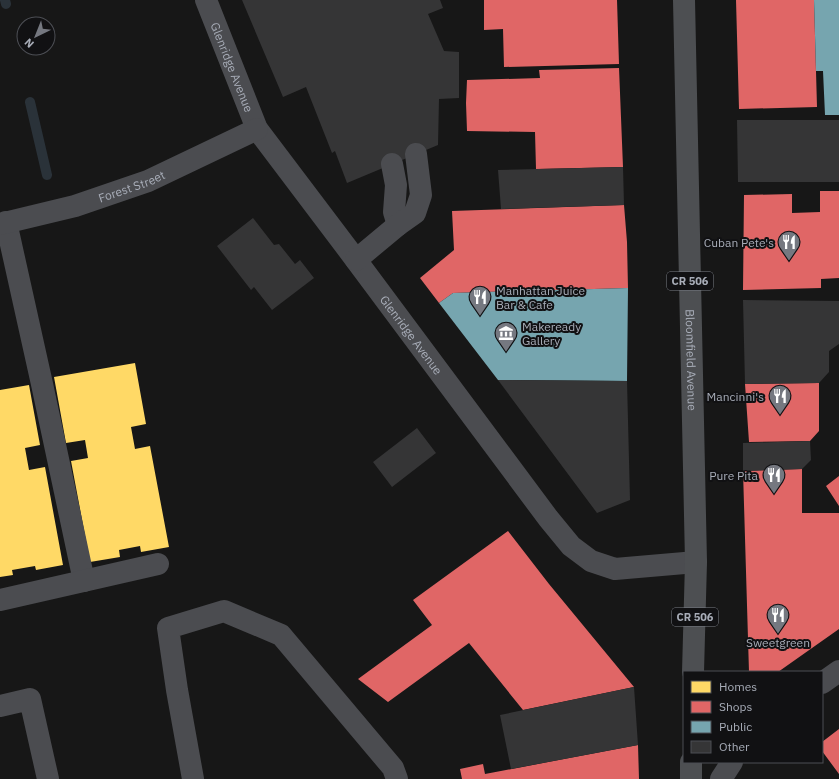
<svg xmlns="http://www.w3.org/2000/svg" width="839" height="779" viewBox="0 0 839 779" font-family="'IBM Plex Sans',sans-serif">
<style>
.homes{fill:#ffd966}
.shops{fill:#e06666}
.public{fill:#76a5af}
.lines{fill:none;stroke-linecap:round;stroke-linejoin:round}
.stream{stroke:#2a3239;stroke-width:10}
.building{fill:#353536}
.minor{stroke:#4b4c50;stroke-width:22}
.major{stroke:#4d4f52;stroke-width:22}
.labels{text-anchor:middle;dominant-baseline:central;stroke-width:4;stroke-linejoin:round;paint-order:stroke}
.shield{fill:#111113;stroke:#7b7e86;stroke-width:1}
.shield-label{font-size:11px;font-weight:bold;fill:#a8adb8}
.street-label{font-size:12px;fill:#a8adb8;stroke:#111113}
.poi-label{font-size:12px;fill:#a8adb8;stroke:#111113;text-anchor:end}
</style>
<rect width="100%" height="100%" fill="#171717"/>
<!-- homes -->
<path class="homes" d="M135 363 146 424 131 427 135 449 150 446 169 547 141 552 140 546 119 550 120 557 90 562 71 461 88 458 85 440 66 443 54 377Z
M29 385 40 445 25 448 29 470 45 467 63 565 36 570 35 566 12 570 13 575 0 577V390Z"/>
<!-- shops -->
<path class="shops" d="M484 0H617L619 64 504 67 503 29 484 30Z
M736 0H814L817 107 739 109Z
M619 68 623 167 536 169 535 132 467 131 466 103 467 80 540 78 539 70Z
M820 191H839V278L821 279V288L743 290 744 195 792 194V213L820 212Z
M624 205 627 242 628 288 453 293 439 303 420 278 454 250 452 211Z
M819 383V431L810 441 749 442 745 384Z
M802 469V513H839V629L778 672H749L743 471Z
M839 476V506L826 486Z
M508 531 549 584 634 687 523 710 469 643 388 702 358 679 432 625 413 600Z
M839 729V774L822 751V742Z
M638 745 639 779H462L460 769 483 764 485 774Z"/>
<!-- public -->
<path class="public" d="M814 0H839V115H825L823 71H816Z
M628 288 627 381 498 380 439 303 453 293Z"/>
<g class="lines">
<!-- stream -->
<path class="stream" d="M5 0 6 4
M30 102 47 175"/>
</g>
<!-- building -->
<path class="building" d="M242 0H440L443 8 428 14 444 51 459 52V98L439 99 438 145 347 183 335 151 332 153 306 87 283 97Z
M737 120H839V182H738Z
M623 167 624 205 501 209 498 170Z
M253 218 274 245 279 244 295 264 300 260 314 278 272 310 254 287 251 290 217 246Z
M743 300 839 301V344L829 351V372L819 383 745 384Z
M498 380 627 381 630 500 597 513Z
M417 428 436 453 392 487 373 462Z
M810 441 811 460 802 469 743 471V443Z
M634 687 638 745 511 769 500 715Z"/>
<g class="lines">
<!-- minor -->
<g class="minor">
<path id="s1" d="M206 0 257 129 356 260 548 518 571 546 591 561 615 569 696 562"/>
<path d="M392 164 396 185 394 212 398 225"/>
<path d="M6 222 42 384 84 581"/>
<path id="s2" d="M0 224 75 206 148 181 257 129"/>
<path d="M356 260 398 225 415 213 421 195 416 154"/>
<path d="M0 600 158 564"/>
<path d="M822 683 839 671"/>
<path d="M0 706 30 699 48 779"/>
<path d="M193 779 177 690 168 628 224 611 281 635 393 768 397 779"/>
<path d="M721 779 732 762"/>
</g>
<!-- major -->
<g class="major">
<path id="s3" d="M684 0 696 562 693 672"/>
<path d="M691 779V762"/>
</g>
</g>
<!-- icons -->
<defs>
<g id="restaurant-pin" transform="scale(1.15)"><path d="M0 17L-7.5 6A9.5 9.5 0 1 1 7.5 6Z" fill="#757880" stroke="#111113"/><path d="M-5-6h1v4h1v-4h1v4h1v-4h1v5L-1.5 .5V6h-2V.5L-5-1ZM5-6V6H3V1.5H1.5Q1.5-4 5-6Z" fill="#fff"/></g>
<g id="museum-pin" transform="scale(1.15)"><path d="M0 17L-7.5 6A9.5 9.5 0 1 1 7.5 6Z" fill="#757880" stroke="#111113"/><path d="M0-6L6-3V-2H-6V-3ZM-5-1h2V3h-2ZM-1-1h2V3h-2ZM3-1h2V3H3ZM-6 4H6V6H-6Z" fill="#fff"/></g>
</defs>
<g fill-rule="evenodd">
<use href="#restaurant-pin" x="789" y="242"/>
<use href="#restaurant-pin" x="480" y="297"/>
<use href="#museum-pin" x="506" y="333"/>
<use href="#restaurant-pin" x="780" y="396"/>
<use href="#restaurant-pin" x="774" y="475"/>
<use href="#restaurant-pin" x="778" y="615"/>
</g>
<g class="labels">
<!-- shield labels -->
<g class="shield">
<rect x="667" y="272" width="46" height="18" rx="3"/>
<rect x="672" y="608" width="46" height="18" rx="3"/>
</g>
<g class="shield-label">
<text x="690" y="281">CR 506</text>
<text x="695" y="617">CR 506</text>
</g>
<!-- street labels -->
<g class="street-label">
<text stroke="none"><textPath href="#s1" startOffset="72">Glenridge Avenue</textPath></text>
<text stroke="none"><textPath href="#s2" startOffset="137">Forest Street</textPath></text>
<text stroke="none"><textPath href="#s1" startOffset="396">Glenridge Avenue</textPath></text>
<text stroke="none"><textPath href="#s3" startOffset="360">Bloomfield Avenue</textPath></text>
</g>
<!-- poi labels -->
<g class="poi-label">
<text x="774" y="242">Cuban Pete's</text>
<text x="496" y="290" text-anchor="start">Manhattan Juice<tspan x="496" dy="14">Bar &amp; Cafe</tspan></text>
<text x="522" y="326" text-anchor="start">Makeready<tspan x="522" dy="14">Gallery</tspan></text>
<text x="764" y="396">Mancinni's</text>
<text x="758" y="475">Pure Pita</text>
<text x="778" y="642" text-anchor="middle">Sweetgreen</text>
</g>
</g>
<!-- legend -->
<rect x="683" y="671" width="140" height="92" fill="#111113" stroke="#4d4f55"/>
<rect x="691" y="681" width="20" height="12" fill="#ffd966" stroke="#4d4f55"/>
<text x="719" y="691" font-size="12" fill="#a8adb8">Homes</text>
<rect x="691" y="701" width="20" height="12" fill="#e06666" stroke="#4d4f55"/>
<text x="719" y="711" font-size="12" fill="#a8adb8">Shops</text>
<rect x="691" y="721" width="20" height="12" fill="#76a5af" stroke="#4d4f55"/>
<text x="719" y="731" font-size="12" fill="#a8adb8">Public</text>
<rect x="691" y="741" width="20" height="12" fill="#353536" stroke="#4d4f55"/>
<text x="719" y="751" font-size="12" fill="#a8adb8">Other</text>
<!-- north arrow -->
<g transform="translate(36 36) rotate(223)"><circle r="19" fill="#111113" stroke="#4d4f55"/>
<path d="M0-3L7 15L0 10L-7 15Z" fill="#757880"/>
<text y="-6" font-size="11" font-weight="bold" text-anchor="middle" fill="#a8adb8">N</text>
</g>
</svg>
